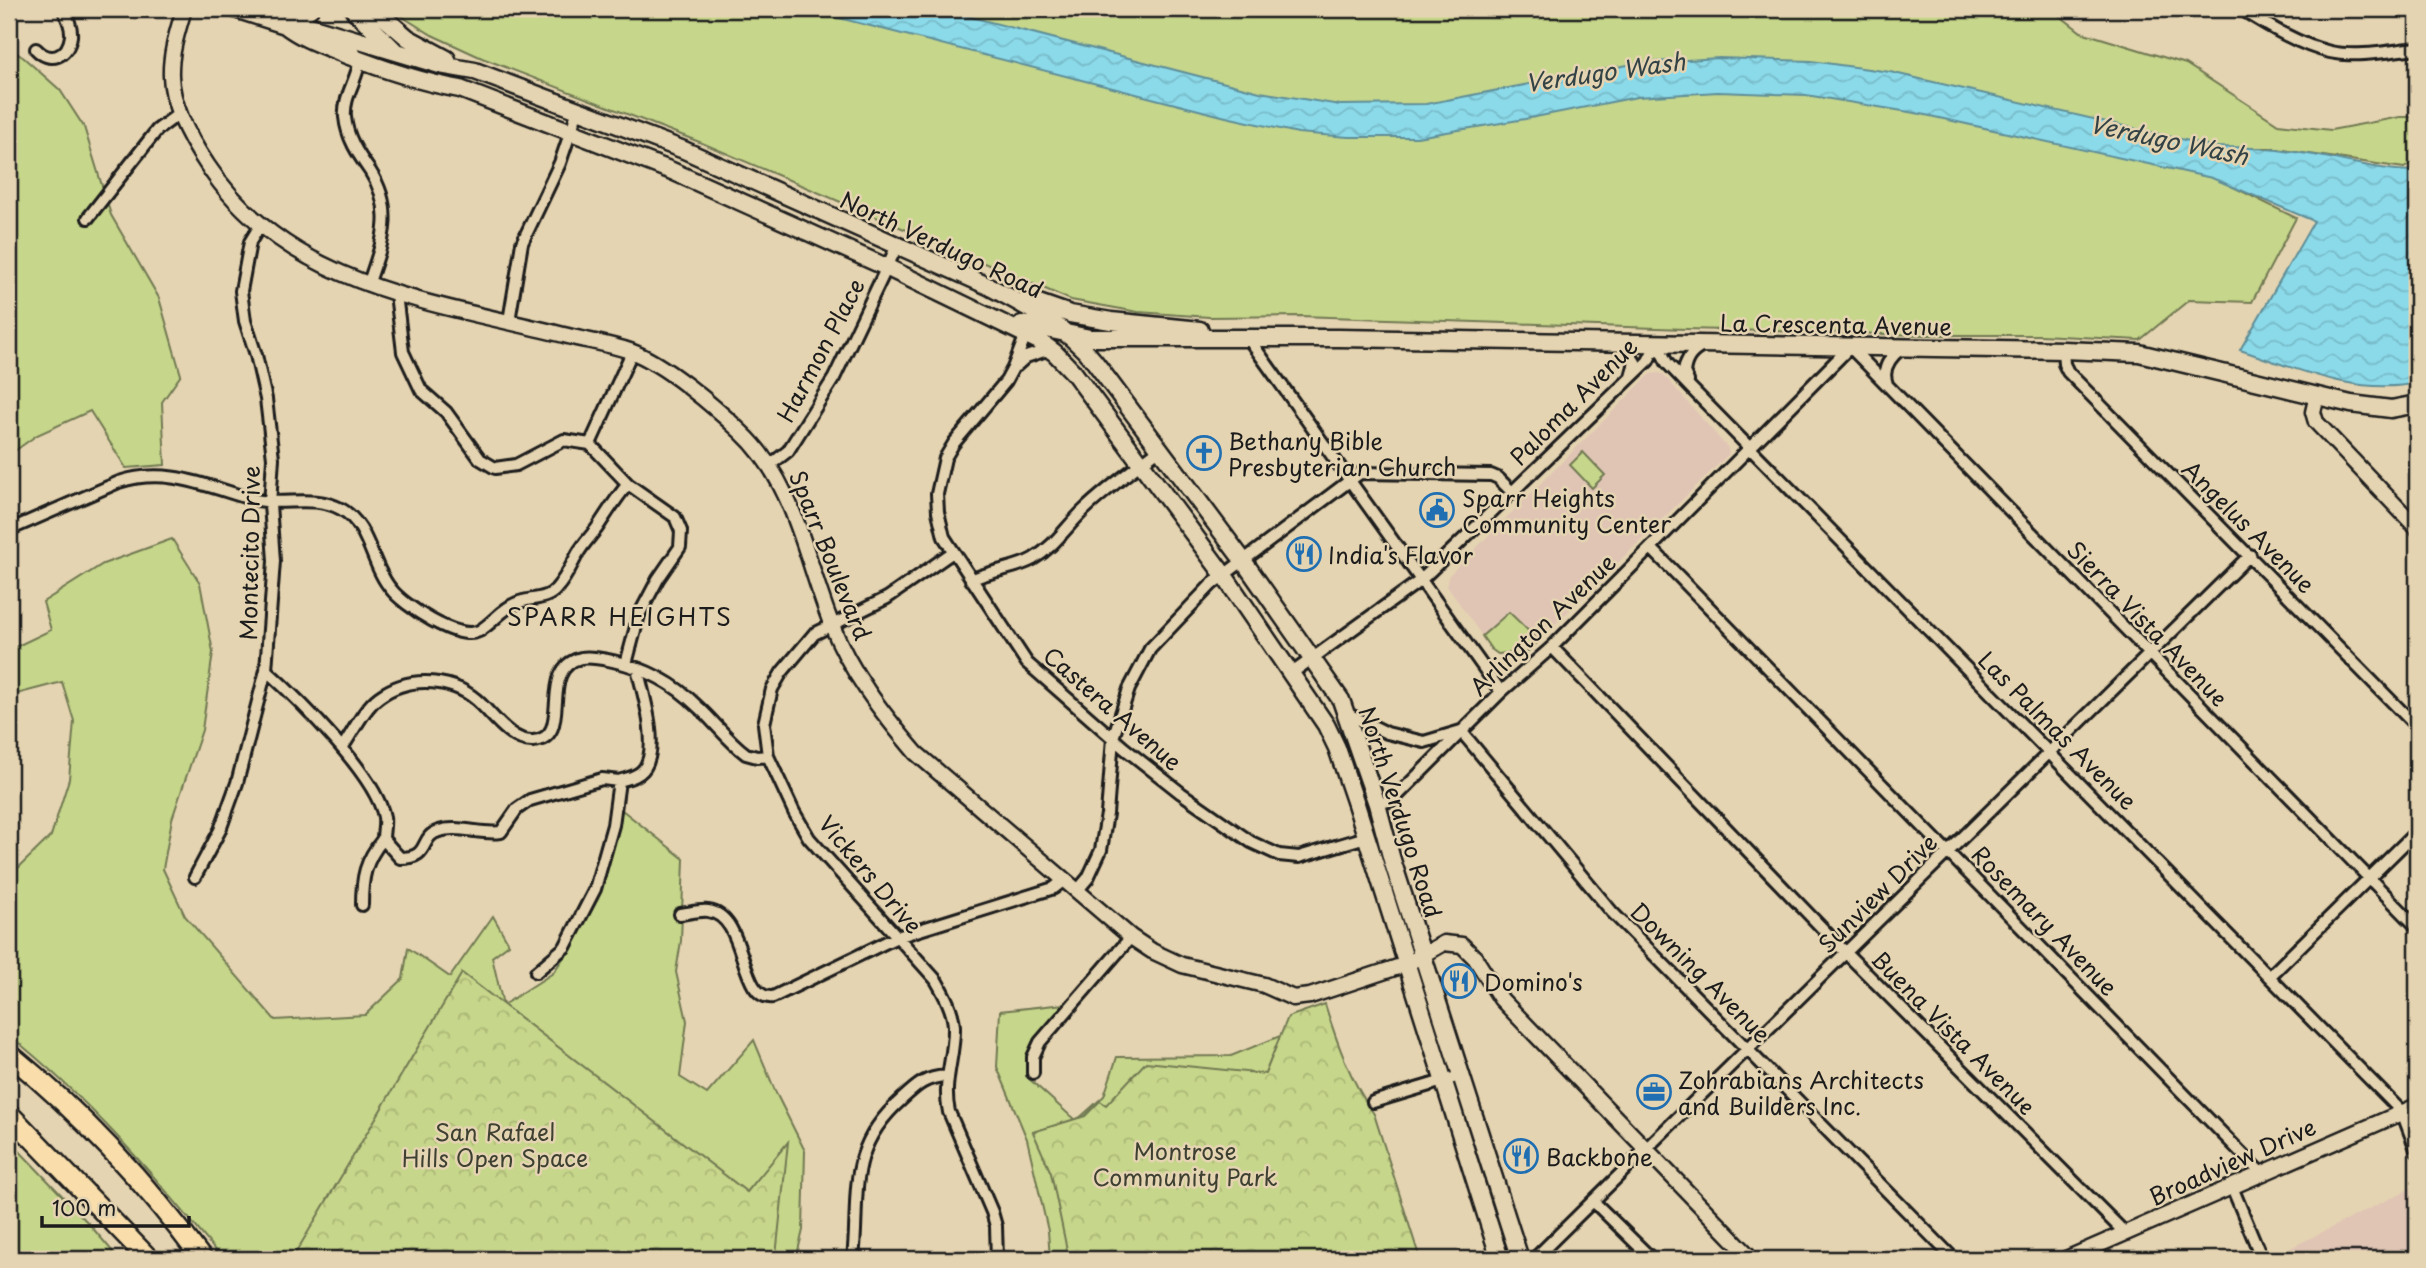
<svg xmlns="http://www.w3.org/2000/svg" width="2426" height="1268" viewBox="0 0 2426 1268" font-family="'Playpen Sans',sans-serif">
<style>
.built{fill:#e0c5b5}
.grass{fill:#c6d68a;stroke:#717953;stroke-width:2}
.park{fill:url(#park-crowns);stroke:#717953;stroke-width:2}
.water{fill:url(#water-waves);stroke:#5f8e98;stroke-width:2}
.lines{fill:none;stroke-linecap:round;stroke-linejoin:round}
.minor-casing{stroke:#1c1c1c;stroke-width:16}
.tertiary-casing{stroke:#1c1c1c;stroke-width:19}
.secondary-casing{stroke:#1c1c1c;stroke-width:21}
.motorway-casing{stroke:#1c1c1c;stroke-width:24}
.minor{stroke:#e5d4b1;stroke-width:10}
.tertiary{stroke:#e5d4b1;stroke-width:14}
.secondary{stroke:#e5d4b1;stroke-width:16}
.motorway{stroke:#f9deab;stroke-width:19}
.labels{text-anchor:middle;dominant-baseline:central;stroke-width:5;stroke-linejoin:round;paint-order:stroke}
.street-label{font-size:23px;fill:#1c1c1c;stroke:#e5d4b1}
.poi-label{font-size:23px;fill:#1c1c1c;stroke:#e5d4b1;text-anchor:start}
.park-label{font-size:23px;fill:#3e4132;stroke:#e5d4b1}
.water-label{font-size:24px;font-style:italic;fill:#324245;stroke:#e5d4b1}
.neighbourhood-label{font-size:24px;letter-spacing:2px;fill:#1c1c1c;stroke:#e5d4b1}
</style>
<defs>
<pattern id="park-crowns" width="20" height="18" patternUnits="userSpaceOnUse" patternTransform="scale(1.75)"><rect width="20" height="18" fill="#c6d68a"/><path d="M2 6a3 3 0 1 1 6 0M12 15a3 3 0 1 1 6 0" fill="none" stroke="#aab776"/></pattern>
<pattern id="water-waves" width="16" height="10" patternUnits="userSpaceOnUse" patternTransform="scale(1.75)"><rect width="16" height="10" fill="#8bdaea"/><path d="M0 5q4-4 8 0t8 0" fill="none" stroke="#77bac8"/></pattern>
</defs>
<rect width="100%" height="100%" fill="#e5d4b1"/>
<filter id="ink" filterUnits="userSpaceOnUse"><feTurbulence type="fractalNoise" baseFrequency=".0143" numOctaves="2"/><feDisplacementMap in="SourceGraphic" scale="14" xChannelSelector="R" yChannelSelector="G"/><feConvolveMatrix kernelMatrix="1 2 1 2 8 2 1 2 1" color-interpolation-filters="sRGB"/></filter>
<g filter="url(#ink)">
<!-- built -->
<path class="built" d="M1658 373 1663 374 1728 448 1729 454 1528 651 1517 658 1501 657 1491 649 1447 586 1448 576 1650 374Z
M2417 1185V1259H2268Z"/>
<!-- grass -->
<path class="grass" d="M393 9H2051L2081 32 2186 64 2278 124 2331 130 2400 117H2417V160L2404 168 2270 148H2223L2215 178 2296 218 2252 302 2189 300 2140 340 2040 335H1924L1686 329 1300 316 1209 317 1138 312 1071 300 702 143 482 58 432 35 406 19Z
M9 48 24 58 60 90 84 127 111 215 159 298 181 375 162 402 165 465 126 468 90 411 37 435 9 455Z
M1583 452 1605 475 1592 488 1570 465Z
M172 539 200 583 213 652 202 730 172 819 163 869 185 916 275 1020 365 1015 403 979 408 948 450 977 493 916 509 944 492 957 503 1005 553 973 577 938 602 888 622 810 684 859 681 941 676 972 687 1021 680 1077 707 1094 754 1040 776 1093 805 1151 803 1230 796 1259H222C158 1179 89 1099 9 1035V877L51 836 69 779 74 721 62 682 9 696V650L51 630 43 602 103 564Z
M1509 612 1539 641 1528 651 1498 654 1491 649 1482 636Z
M1064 1004C1044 1028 1028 1043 1026 1076L1076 1121 1104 1096 1117 1057 1231 1056 1280 1036 1261 1084 1094 1259H1050L1048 1231 1027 1139 997 1067 1000 1011Z
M9 1140 90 1225 119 1259H9Z"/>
<!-- park -->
<path class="park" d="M462 973 747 1192 788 1142 776 1256 772 1259H292Z
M1325 1004C1337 1043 1350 1080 1374 1114L1420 1259H1064L1067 1250 1051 1173 1033 1132 1085 1116 1100 1101 1106 1105 1146 1062 1265 1074 1288 1017Z"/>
<!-- water -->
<path class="water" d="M804 9H940L1260 92 1340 105 1426 104 1638 63 1719 58 1811 61 1890 72 2215 147C2248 147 2281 149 2314 155 2348 161 2382 171 2417 171V383C2356 396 2298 369 2240 350L2314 221 2212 178 1921 114 1806 95 1718 92 1637 97 1525 119 1417 137H1348L1298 133 1226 117Z"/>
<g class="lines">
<!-- minor casing -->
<g class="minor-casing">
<path id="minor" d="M2241 9C2267 25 2299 45 2330 52 2358 58 2389 51 2417 48
M339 39 349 45 360 60C357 80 343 97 345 117 347 138 358 154 370 171 396 211 382 244 368 285
M36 49C50 64 68 57 71 36 72 26 67 17 63 9
M88 218 157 130 180 113
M396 294 403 352 421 390 446 412 480 459 495 468 516 465 564 440 590 444 628 484 675 517 681 531 680 547 658 579 639 615 626 664
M509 321 522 243 560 163 578 110
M1026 334 1013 368 1006 381 954 443 945 458 937 494 938 512 944 537 1027 663 1124 748 1181 793 1251 842 1279 855 1299 857 1366 837
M1248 338 1501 692
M1622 343 1635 362 1631 377
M1657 343 1667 363 1690 387 2402 1112 2417 1152
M2063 350 2064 364 2068 372 2417 727
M1016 366 1026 357 1050 349
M1688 381 1684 372C1686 358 1692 351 1705 345
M1887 384C1881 369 1890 357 1902 348
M590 444 632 352
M770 465 788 451 834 378 897 246
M9 530 119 482C165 467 204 485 248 498 281 508 311 493 341 509 370 525 371 566 391 589 403 605 458 642 479 631 493 623 501 609 517 603 530 597 546 601 556 589 566 578 571 566 578 553 583 544 591 536 597 528 607 513 616 498 628 484
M1651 548 2261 1173
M953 552 887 598 814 634 782 672 772 689 764 724 768 756 794 812 809 838 936 980C944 994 953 1010 954 1026 955 1056 942 1082 949 1112L992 1212 996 1226 997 1259
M971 580C991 570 1013 570 1033 559 1054 547 1066 527 1084 510 1107 488 1134 469 1160 449
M1552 647 1846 953 2125 1233
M266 670C298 699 376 775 384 817 385 824 383 832 383 839L400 858C432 858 418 837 439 831 458 825 481 835 501 832L517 809 530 800 602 779 619 781
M1292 673 1421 580 1648 361 1657 343
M1346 713 1387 733 1424 742 1461 731 1612 912 1954 1259
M342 748C353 732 364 708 379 697 410 674 456 678 482 705 495 718 512 742 533 741 575 738 536 669 581 658 591 656 603 659 613 661 644 668 674 683 697 706 714 721 727 740 746 754L757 757 768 756
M1377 804 1393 800 1501 692 1552 647 1850 347 2417 927
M195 877 220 830 237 783 266 670 274 561 270 504 273 458 266 399 256 355 245 321 241 291 250 242 261 224
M1077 891 1088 878 1101 850 1107 814 1113 738 1129 689 1150 649 1212 584 1360 473 1491 475 1498 478 1512 492
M362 905C362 877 365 861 383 839
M680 914C689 913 700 910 708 911 748 916 738 1001 773 997L897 937 1054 888 1064 880
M536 972 565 947 595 889 613 825 619 781C628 778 637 777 643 770 661 749 643 693 637 668
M2270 976 2417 831
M1033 1073V1057L1040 1042 1131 937
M1373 1102 1463 1075
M2232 1187 2262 1259
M1593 1201 1652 1259
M853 1259C860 1195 845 1150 901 1100 917 1085 925 1077 947 1076
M1534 1259 2250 555"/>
</g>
<!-- tertiary casing -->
<g class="tertiary-casing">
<path id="tertiary" d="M184 9C178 30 170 53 171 76 172 107 191 141 208 166 289 288 438 303 568 336 588 341 610 344 630 351 664 363 715 407 741 432 795 482 805 558 831 623 850 672 882 713 916 753L1131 937 1152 951 1182 965 1264 985 1293 998 1310 996 1407 964 1444 943 1462 945 1475 958 1501 999 1752 1259
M2317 395 2313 412 2316 422 2417 528
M2066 1259 2417 1106"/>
</g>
<!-- secondary casing -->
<g class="secondary-casing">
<path id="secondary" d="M235 9 285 25 303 24 440 65 475 71 684 150 988 286C1028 307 1066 326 1094 361L1242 559 1341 700 1377 804 1392 860 1520 1259
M353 9 394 50
M374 9 408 38 447 59
M287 23 310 9
M285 25C303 39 323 45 344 54 382 69 420 82 460 89L672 171 886 267 1039 341 1055 353 1074 373 1223 574 1326 725 1337 748 1356 804 1500 1259
M1027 299 1070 314 1111 321 1200 330
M1022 324 1090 338H1338L2063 350 2139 353 2351 404 2391 409 2417 404"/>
</g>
<!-- motorway casing -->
<g class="motorway-casing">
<path id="motorway" d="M9 1054C81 1113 147 1184 202 1259
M9 1114 149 1259"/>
</g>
<!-- minor -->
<use href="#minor" class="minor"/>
<!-- tertiary -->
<use href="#tertiary" class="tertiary"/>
<!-- secondary -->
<use href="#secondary" class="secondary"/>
<!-- motorway -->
<use href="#motorway" class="motorway"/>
</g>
</g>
<!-- icons -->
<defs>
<g id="church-ring" transform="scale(1.75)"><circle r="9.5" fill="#e5d4b1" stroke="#1f6fb2" stroke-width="1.5"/><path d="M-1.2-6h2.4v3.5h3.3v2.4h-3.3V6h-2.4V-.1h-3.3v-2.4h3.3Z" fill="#1f6fb2"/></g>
<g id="civic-ring" transform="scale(1.75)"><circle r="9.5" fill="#e5d4b1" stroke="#1f6fb2" stroke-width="1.5"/><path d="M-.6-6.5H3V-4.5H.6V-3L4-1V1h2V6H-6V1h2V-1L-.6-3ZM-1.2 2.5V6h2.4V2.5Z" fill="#1f6fb2"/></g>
<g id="restaurant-ring" transform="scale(1.75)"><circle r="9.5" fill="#e5d4b1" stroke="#1f6fb2" stroke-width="1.5"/><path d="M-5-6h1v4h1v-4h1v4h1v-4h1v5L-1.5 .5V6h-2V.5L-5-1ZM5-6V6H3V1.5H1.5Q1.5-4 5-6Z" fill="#1f6fb2"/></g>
<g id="office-ring" transform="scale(1.75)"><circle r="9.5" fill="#e5d4b1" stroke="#1f6fb2" stroke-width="1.5"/><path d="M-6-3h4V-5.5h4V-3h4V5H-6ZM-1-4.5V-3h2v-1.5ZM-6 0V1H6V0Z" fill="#1f6fb2"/></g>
</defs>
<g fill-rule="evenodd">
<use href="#church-ring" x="1204" y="453"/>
<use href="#civic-ring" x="1437" y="510"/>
<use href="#restaurant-ring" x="1304" y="554"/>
<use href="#restaurant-ring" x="1459" y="981"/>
<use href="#office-ring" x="1654" y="1092"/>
<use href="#restaurant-ring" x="1521" y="1156"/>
</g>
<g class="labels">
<!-- street labels -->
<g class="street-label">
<text transform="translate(942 244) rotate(25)">North Verdugo Road</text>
<text transform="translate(1836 324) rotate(1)">La Crescenta Avenue</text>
<text transform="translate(820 350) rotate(-62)">Harmon Place</text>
<text transform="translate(1573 401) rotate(-45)">Paloma Avenue</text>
<text transform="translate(2249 526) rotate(45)">Angelus Avenue</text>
<text transform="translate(249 553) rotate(-89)">Montecito Drive</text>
<text transform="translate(831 555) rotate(68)">Sparr Boulevard</text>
<text transform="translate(2148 623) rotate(46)">Sierra Vista Avenue</text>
<text transform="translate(1542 624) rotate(-44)">Arlington Avenue</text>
<text transform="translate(1113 708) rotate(41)">Castera Avenue</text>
<text transform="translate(2058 730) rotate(45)">Las Palmas Avenue</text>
<text transform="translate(1401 812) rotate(72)">North Verdugo Road</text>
<text transform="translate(871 874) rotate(50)">Vickers Drive</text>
<text transform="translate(1877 893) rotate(-45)">Sunview Drive</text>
<text transform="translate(2045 920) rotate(46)">Rosemary Avenue</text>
<text transform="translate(1701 972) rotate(45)">Downing Avenue</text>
<text transform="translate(1954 1032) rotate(45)">Buena Vista Avenue</text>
<text transform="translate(2232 1161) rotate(-24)">Broadview Drive</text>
</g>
<!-- poi labels -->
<g class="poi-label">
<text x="1228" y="440">Bethany Bible<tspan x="1228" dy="26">Presbyterian Church</tspan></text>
<text x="1462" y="497">Sparr Heights<tspan x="1462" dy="26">Community Center</tspan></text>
<text x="1328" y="554">India's Flavor</text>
<text x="1484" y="981">Domino's</text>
<text x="1678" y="1079">Zohrabians Architects<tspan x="1678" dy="26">and Builders Inc.</tspan></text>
<text x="1546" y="1156">Backbone</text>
</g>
<!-- park labels -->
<g class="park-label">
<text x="495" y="1131">San Rafael<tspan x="495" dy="26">Hills Open Space</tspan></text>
<text x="1185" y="1150">Montrose<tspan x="1185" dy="26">Community Park</tspan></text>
</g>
<!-- water labels -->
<g class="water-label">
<text transform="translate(1605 71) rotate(-8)">Verdugo Wash</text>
<text transform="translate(2169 139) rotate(12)">Verdugo Wash</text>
</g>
<!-- neighbourhood labels -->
<g class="neighbourhood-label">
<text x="620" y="616">SPARR HEIGHTS</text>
</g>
</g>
<!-- margin -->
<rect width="2426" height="1268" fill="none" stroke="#e5d4b1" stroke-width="35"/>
<rect x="18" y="18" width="2391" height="1233" fill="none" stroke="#1c1c1c" stroke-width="2.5" filter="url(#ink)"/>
<!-- scale -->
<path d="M42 1216v10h147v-10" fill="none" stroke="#1c1c1c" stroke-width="3.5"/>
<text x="52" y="1216" font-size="21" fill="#1c1c1c" stroke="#e5d4b1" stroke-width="5" paint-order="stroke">100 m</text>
</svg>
